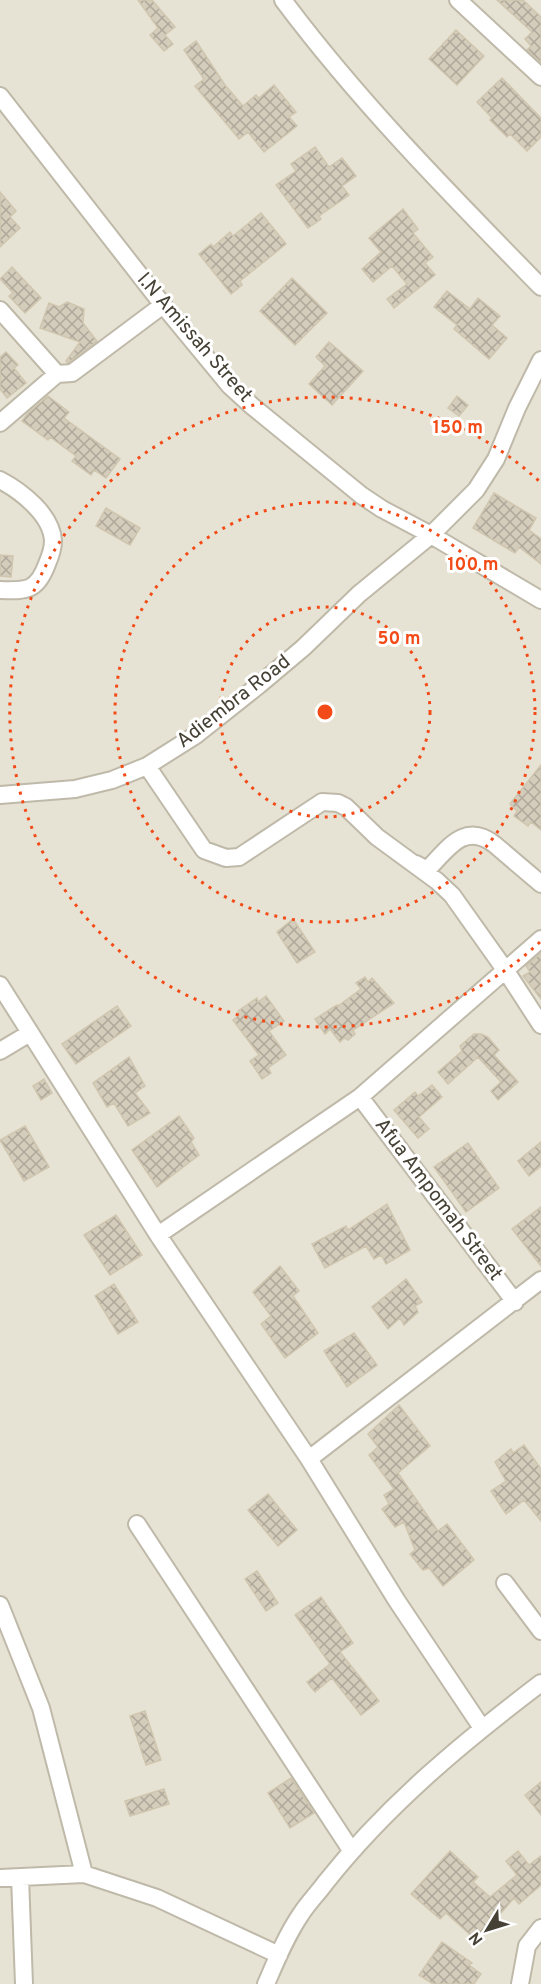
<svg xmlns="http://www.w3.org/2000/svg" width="541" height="1984" viewBox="0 0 541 1984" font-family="Overpass,sans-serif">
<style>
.residential{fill:#e7e3d4}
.building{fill:url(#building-cross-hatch);stroke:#d0c6af;stroke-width:1.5}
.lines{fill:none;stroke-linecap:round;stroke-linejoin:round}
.minor-casing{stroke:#bfb9a9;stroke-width:20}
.minor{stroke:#fff;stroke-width:16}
.ring{fill:none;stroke:#f34b17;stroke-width:3;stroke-dasharray:3 6}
.labels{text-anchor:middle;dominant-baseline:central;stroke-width:6;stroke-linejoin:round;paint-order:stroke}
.street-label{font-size:20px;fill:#464135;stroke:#fff}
.centre{fill:#f34b17;stroke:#fff;stroke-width:3}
.ring-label{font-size:18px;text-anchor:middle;font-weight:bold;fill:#f34b17;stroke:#fff;stroke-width:6;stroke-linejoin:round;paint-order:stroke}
</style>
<defs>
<pattern id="building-cross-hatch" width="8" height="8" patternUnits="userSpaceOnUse" patternTransform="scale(1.5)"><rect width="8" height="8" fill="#d5cdbc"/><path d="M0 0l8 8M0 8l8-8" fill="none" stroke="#afa89a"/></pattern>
</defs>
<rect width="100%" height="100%" fill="#f3f1e6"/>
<!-- residential -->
<path class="residential" d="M0 0H541V1984H0Z"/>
<!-- building -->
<path class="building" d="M138 0H152L175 27 165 35 173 44 164 51 150 35 158 28Z
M497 0H523L541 17V63L527 50 531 46 525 39 532 32Z
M456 30 484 56 457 85 429 59Z
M196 41 225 85 243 106 256 95 259 98 274 85 296 112 289 117 297 126 264 152 248 132 239 139 195 86 204 79 184 50Z
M502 78 541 118V137L527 151 510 134 507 137 490 120 492 118 477 102Z
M315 147 329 167 342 158 356 176 342 186 349 195 319 216 321 219 308 228 276 185 296 171 291 164Z
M0 192 16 211 10 217 20 228 0 247Z
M403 209 418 229 413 233 433 257 425 263 435 275 394 308 387 299 407 284 392 266 373 282 362 269 381 252 369 238Z
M261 213 286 244 240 281 242 285 231 294 199 254 211 244 213 247 230 232 233 236Z
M12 267 41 298 25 313 9 296 13 293 0 279Z
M292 278 327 313 295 345 260 311Z
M447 291 470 309 478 298 500 316 492 325 507 338 489 359 454 329 457 325 434 307Z
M67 302 84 309 83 323 97 341 68 363 66 361 80 342 40 328 49 303 59 307Z
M329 342 363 371 332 405 309 384 325 366 316 357Z
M6 352 18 365 14 368 26 383 7 398 0 389V357Z
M48 396 69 412 64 418 120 459 106 478 94 470 91 475 72 461 76 456 50 437 48 440 22 421 27 414Z
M457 396 468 405 459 416 448 408Z
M494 493 536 518 529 530 541 539V564L519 547 515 553 473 528Z
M106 508 140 528 130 545 96 526Z
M0 555 13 556 11 577 0 576Z
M541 765V830L531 822 528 826 514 816 517 811 510 804Z
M293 919 315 952 297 963 277 932Z
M541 953V999L523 976 530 972 526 966Z
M365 977 368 982 372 978 394 1003 353 1030 355 1034 348 1040 344 1038 340 1042 330 1029 325 1034 315 1019 337 1005 338 1006 361 989 356 983Z
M266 996 284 1021 269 1031 286 1055 268 1068 271 1073 262 1079 250 1061 259 1055 233 1020 239 1015 238 1011 257 998 258 1002Z
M117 1006 131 1026 76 1064 62 1044Z
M474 1034H481L488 1037 499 1050 494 1055 518 1082 498 1100 491 1091 501 1082 478 1057 448 1084 438 1072 462 1051 460 1046Z
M129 1057 145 1086 135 1093 150 1113 128 1126 114 1103 107 1107 93 1083Z
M44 1079 52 1093 41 1100 33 1086Z
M432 1085 442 1097 419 1117 429 1129 418 1138 394 1110 415 1092 418 1096Z
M179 1116 194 1138 191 1142 199 1155 157 1187 132 1150Z
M25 1126 49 1167 24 1181 0 1140Z
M541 1142V1166L529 1176 518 1161Z
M468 1143 499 1188 466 1212 434 1167Z
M387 1204 410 1250 386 1264 381 1255 374 1259 366 1246 325 1268 312 1244 346 1226 348 1230Z
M541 1207V1266L512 1229Z
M116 1215 142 1255 110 1275 84 1235Z
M280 1266 299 1291 293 1296 318 1333 285 1358 261 1324 271 1316 253 1292Z
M406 1279 422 1302 415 1306 418 1312 404 1325 400 1318 388 1329 372 1307Z
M114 1284 138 1322 118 1334 95 1296Z
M354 1333 377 1365 347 1387 324 1351Z
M399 1405 430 1446 398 1473 438 1531 447 1524 474 1560 443 1586 429 1568 423 1570 410 1554 415 1550 404 1522 395 1527 382 1509 389 1504 384 1495 394 1489 369 1455 378 1447 368 1434Z
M524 1445 541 1469V1521L524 1500 506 1514 491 1491 506 1481 495 1462 511 1449 513 1453Z
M268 1494 297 1530 278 1546 248 1510Z
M257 1571 278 1603 266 1611 245 1579Z
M321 1597 353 1643 340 1652 379 1701 361 1715 332 1678 315 1692 307 1682 330 1664 295 1615Z
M145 1711 161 1760 146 1765 130 1716Z
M291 1778 314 1813 290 1828 268 1793Z
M541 1782V1815L525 1795Z
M164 1789 169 1804 130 1816 125 1801Z
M450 1851 478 1877 473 1882 490 1897 517 1875 506 1861 518 1851 529 1865 541 1856V1885L519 1904 514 1898 477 1941 446 1913 440 1919 411 1894Z
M442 1942 472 1963 469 1965 481 1974 474 1984H433L419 1975Z"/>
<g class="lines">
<!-- minor casing -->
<g class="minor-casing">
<path id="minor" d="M283 0C360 103 451 195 541 287
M458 0 541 77
M0 96 163 305 229 385 252 406 361 495 382 509 431 535 541 600
M0 310 57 374
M0 423 57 374 72 373 163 305
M0 480C21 491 52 515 53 541 53 549 50 557 47 564 37 591 27 591 0 590
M147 766 204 850 226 858 239 857 322 802 338 803 346 807 377 837 437 881 452 895 506 971 541 1025
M0 795 75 789 112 780 147 766 196 735 259 685 303 648 359 594 431 535 476 490 496 459 517 408 541 360
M416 864 427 870C447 850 464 821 494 844L541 884
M0 985 158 1235 309 1459 397 1601 482 1728
M0 1051 30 1033
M360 1097 515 1302
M158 1235 360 1097 541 939
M309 1459 541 1280
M137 1524 351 1850
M505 1583 541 1631
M0 1605 41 1708 84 1874
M20 1877 24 1984
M0 1878 84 1874 157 1898 279 1955
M266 1984C276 1961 286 1936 301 1914 308 1903 318 1893 326 1882 387 1805 463 1742 541 1683
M520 1984 527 1946 541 1928"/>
</g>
<!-- minor -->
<use href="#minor" class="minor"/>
</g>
<!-- distance rings -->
<g class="ring">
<circle cx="325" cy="712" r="105"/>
<circle cx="325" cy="712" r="210"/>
<path d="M540 942A315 315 0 1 1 540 482"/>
</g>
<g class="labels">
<!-- street labels -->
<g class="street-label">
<text transform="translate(194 338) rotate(49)">I.N Amissah Street</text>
<text transform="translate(234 702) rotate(-38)">Adiembra Road</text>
<text transform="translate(438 1200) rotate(53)">Afua Ampomah Street</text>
</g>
</g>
<circle cx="325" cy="712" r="9" class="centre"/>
<g class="ring-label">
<text x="458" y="433">150 m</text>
<text x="473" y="570">100 m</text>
<text x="399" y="644">50 m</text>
</g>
<!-- north arrow -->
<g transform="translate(487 1930) rotate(232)" stroke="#ffffff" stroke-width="4.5" paint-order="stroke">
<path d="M0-4.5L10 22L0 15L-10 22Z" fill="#464135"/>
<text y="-9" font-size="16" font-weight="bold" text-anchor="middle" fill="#464135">N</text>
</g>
</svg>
